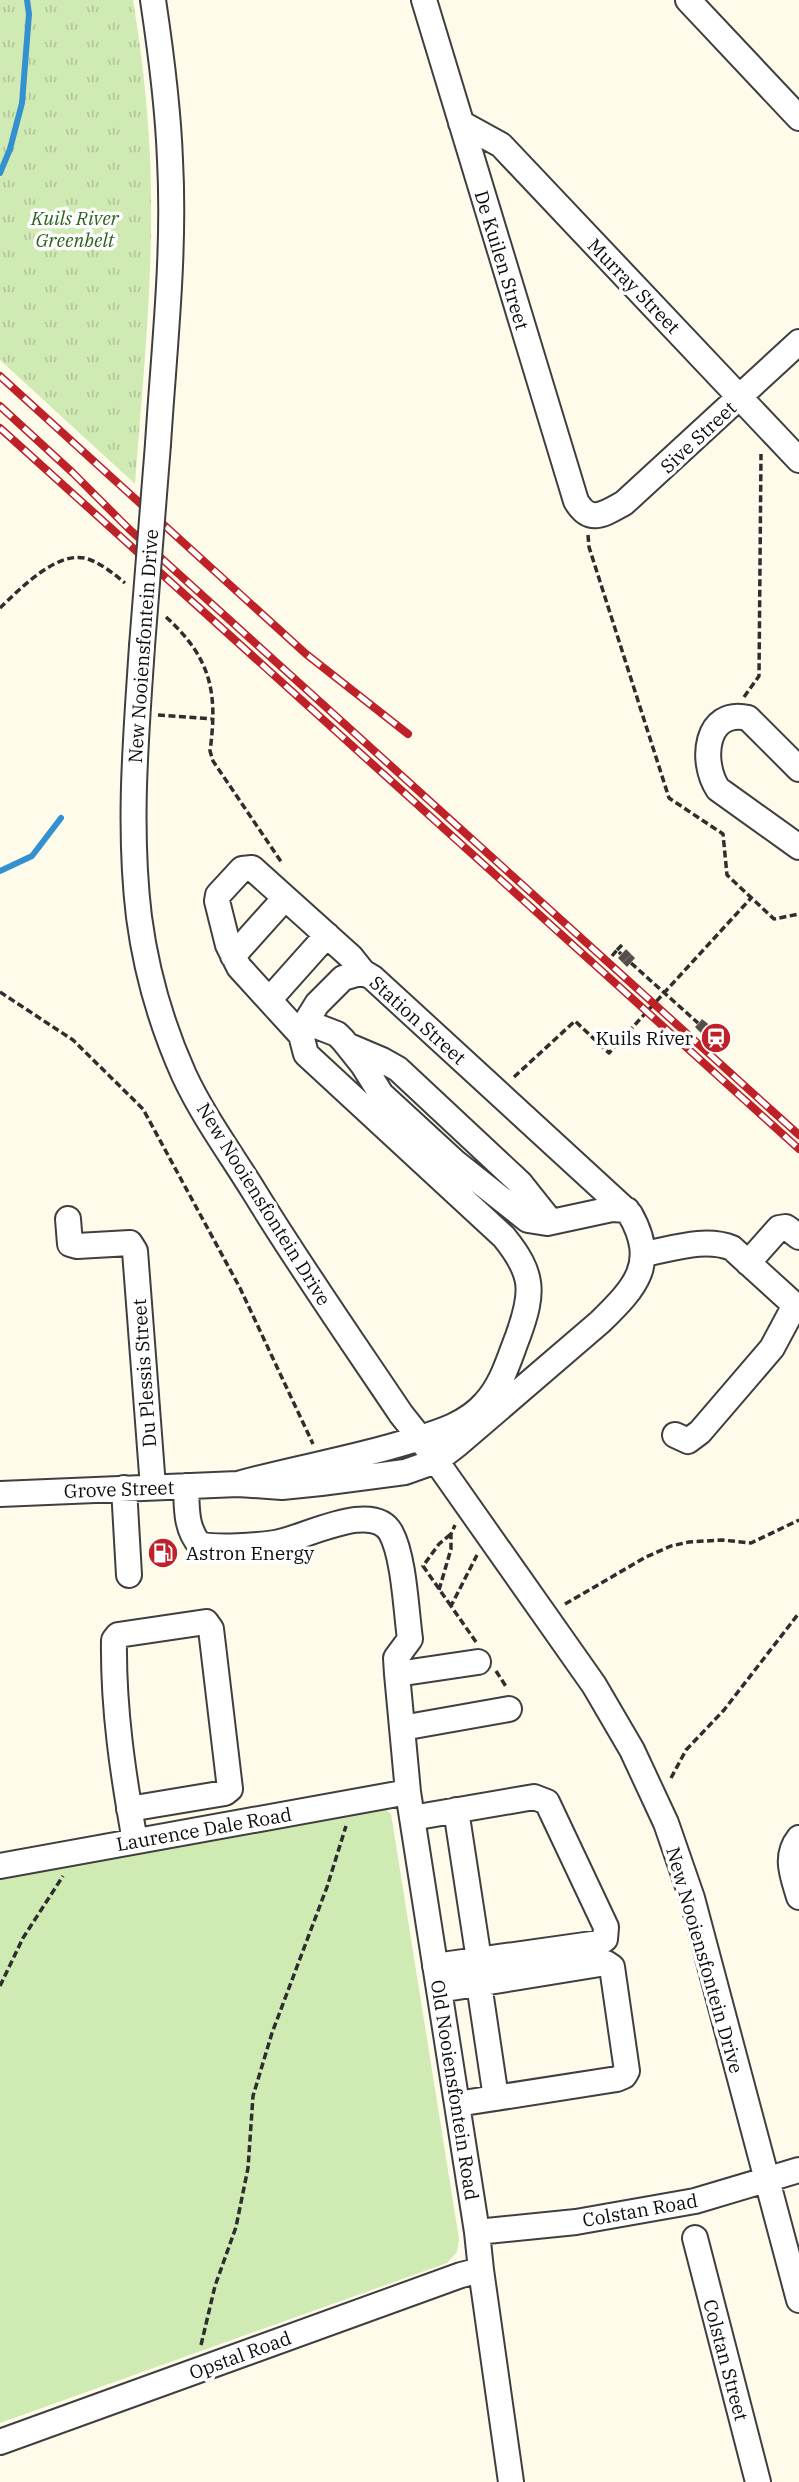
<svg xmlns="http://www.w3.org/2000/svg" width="799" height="2482" viewBox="0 0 799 2482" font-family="'IBM Plex Serif',serif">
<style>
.grass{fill:#d0eab4}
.park{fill:url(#park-tufts)}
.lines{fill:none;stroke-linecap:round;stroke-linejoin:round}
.stream{stroke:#3491d0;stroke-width:6}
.building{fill:url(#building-hatch)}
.minor-casing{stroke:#3f3f3f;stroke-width:28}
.path{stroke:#2e2e2e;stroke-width:3.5;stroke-dasharray:7 3.5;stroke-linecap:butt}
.minor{stroke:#fff;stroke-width:24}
.rail-casing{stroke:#be2128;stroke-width:8}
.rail{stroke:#fff;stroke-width:5;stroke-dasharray:16;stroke-linecap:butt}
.minor-bridge-casing{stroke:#3f3f3f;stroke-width:28;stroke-linecap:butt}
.minor-bridge{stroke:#fff;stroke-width:24}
.labels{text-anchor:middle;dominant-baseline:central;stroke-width:7;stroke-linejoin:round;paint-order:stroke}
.park-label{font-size:19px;font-style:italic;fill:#2a641b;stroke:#fff}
.street-label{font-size:19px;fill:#0c0c0c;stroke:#fff}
.poi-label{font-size:19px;fill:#0c0c0c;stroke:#fff;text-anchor:end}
</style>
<defs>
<pattern id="park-tufts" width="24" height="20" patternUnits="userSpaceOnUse" patternTransform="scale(1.75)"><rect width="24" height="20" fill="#d0eab4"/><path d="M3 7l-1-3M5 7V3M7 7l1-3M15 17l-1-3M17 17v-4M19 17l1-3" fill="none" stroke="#b1c89a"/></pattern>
<pattern id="building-hatch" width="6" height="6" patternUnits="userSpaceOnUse" patternTransform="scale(1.75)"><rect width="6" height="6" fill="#554d48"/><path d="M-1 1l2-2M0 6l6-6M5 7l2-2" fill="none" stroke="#68625e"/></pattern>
</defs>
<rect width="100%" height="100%" fill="#fffbea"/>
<!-- grass -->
<path class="grass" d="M384 1808 391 1814 459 2239 457 2252 447 2263 0 2423V1877Z"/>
<!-- park -->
<path class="park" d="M0 0H133C144 67 151 134 151 202 152 296 142 390 135 484L0 360Z"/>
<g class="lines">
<!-- stream -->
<path class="stream" d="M0 173 10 149 22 103 29 14 27 0
M0 871 32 856 61 818"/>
</g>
<!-- building -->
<path class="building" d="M626 949 635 958 627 967 618 958Z
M702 1019 712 1027 704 1036 695 1027Z"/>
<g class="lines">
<!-- minor casing -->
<g class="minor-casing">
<path id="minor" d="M153 0C161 53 168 106 170 160 175 254 164 349 158 444
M424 0 576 501C590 525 604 514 624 503L799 342
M688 0 799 118
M461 123 501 145 799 460
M142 646C136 737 128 826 139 917 146 970 162 1026 184 1075 203 1116 231 1154 255 1193 301 1268 352 1341 401 1414L420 1438 594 1685 632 1750 666 1823 692 1898 799 2300
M799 769 748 718C705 708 700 762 718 789L799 847
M233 956 285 898
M269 1000 327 935
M306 1022 337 1034 343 1040 363 1065 381 1094 456 1163 528 1220 547 1223 612 1209 627 1210
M301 1035 239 967 228 945 217 901 218 895 242 869 252 868 351 957 363 972
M349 1046 382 1060 398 1069 520 1183 551 1222
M68 1219 70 1244 77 1246 130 1243 135 1251 153 1487
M644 1254C672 1249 705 1237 732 1248L799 1309
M748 1263 779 1228 786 1227 799 1237
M675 1435 688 1441 700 1432 772 1348 795 1305
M186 1486C187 1507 185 1528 200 1545 221 1548 254 1546 275 1543 303 1539 373 1499 391 1533 404 1557 406 1610 410 1639L396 1658 397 1674
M124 1488 129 1575
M0 1494 238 1484 282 1487 321 1483 405 1472 436 1461 458 1444 600 1322C636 1287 658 1263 630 1214L373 978 363 972 343 978 317 1004 304 1025 301 1035 306 1054 504 1237C534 1274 534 1292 518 1336 509 1359 502 1385 485 1403 466 1425 436 1433 410 1441 353 1459 295 1468 238 1484
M478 1662 397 1674 408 1792 477 2232 481 2270 511 2482
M402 1728 509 1709
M129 1809 225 1793 230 1789 211 1629 206 1622 118 1635 114 1640C113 1708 123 1775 135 1841
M456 1810 479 1960
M412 1818 534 1797 547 1802 606 1927 605 1939 599 1943 435 1966
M799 1838C784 1857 793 1876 799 1897
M0 1866 408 1792
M479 1984 496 2098
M439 1990 606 1963 612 1967 627 2071 624 2076 617 2079 457 2104
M477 2232 576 2222 695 2201 799 2170
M695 2238 758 2482
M0 2442 461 2275 481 2270"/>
</g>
<!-- path -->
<path class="path" d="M588 535 589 547 669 798 723 834 727 875 774 919 799 914
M0 608C20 589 58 549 88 559 102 564 114 574 125 583
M166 617C211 658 218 692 210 751L213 761 282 863
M744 697 759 676 761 454
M158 715 212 719
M617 950 622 945
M612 956 617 950 621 954
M631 963 698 1023
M0 992 73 1040 143 1109 240 1288 313 1444
M712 1035 717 1029
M706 1041 712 1035 708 1032
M514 1077 575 1021 609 1053 751 898
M439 1590 451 1549V1534L455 1525
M565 1604 646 1557 671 1546 689 1542 722 1540 751 1543 799 1520
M451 1606 423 1566 439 1544 451 1534
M476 1642 451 1606 477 1555
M496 1671 507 1688
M671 1778 686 1750 724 1710 799 1613
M0 1986 23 1938 63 1876
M201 2345 215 2286 236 2227 248 2168 253 2096 272 2033 327 1887 346 1826"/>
<!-- minor -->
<use href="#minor" class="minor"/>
<!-- rail casing -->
<g class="rail-casing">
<path id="rail" d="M0 376 306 654 408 734
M0 406 73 473 129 529 799 1135
M0 428 799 1149"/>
</g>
<!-- rail -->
<use href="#rail" class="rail"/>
<!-- minor-bridge casing -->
<g class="minor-bridge-casing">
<path id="minor-bridge" d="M142 646 158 444"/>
</g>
<!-- minor-bridge -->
<use href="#minor-bridge" class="minor-bridge"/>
</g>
<!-- icons -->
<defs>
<g id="station-disc" transform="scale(1.575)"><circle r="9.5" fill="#be2128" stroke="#fff"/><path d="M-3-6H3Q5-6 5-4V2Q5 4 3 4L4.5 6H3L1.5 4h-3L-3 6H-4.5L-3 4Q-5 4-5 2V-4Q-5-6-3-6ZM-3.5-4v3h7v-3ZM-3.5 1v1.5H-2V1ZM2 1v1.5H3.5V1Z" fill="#fff"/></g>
<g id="fuel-disc" transform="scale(1.575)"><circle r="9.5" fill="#be2128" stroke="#fff"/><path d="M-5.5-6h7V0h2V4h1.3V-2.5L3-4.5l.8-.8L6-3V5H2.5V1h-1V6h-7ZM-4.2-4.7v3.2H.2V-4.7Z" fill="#fff"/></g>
</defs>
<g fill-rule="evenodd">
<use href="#station-disc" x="716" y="1038"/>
<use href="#fuel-disc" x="163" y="1553"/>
</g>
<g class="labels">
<!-- park labels -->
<g class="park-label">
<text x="75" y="218">Kuils River<tspan x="75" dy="22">Greenbelt</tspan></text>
</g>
<!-- street labels -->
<g class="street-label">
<text transform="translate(502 260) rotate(73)">De Kuilen Street</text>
<text transform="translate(634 286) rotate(46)">Murray Street</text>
<text transform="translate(698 437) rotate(-43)">Sive Street</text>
<text transform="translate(143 646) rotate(-86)">New Nooiensfontein Drive</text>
<text transform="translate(418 1020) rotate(42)">Station Street</text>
<text transform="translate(264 1204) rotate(58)">New Nooiensfontein Drive</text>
<text transform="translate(144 1373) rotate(-94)">Du Plessis Street</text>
<text transform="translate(119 1489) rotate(-2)">Grove Street</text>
<text transform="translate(204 1829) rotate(-10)">Laurence Dale Road</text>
<text transform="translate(705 1960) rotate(74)">New Nooiensfontein Drive</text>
<text transform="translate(455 2090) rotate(81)">Old Nooiensfontein Road</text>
<text transform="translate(640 2210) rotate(-10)">Colstan Road</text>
<text transform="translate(240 2355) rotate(-20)">Opstal Road</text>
<text transform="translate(726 2360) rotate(75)">Colstan Street</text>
</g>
<!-- poi labels -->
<g class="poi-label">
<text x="693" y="1038">Kuils River</text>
<text x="186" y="1553" text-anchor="start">Astron Energy</text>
</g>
</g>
</svg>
